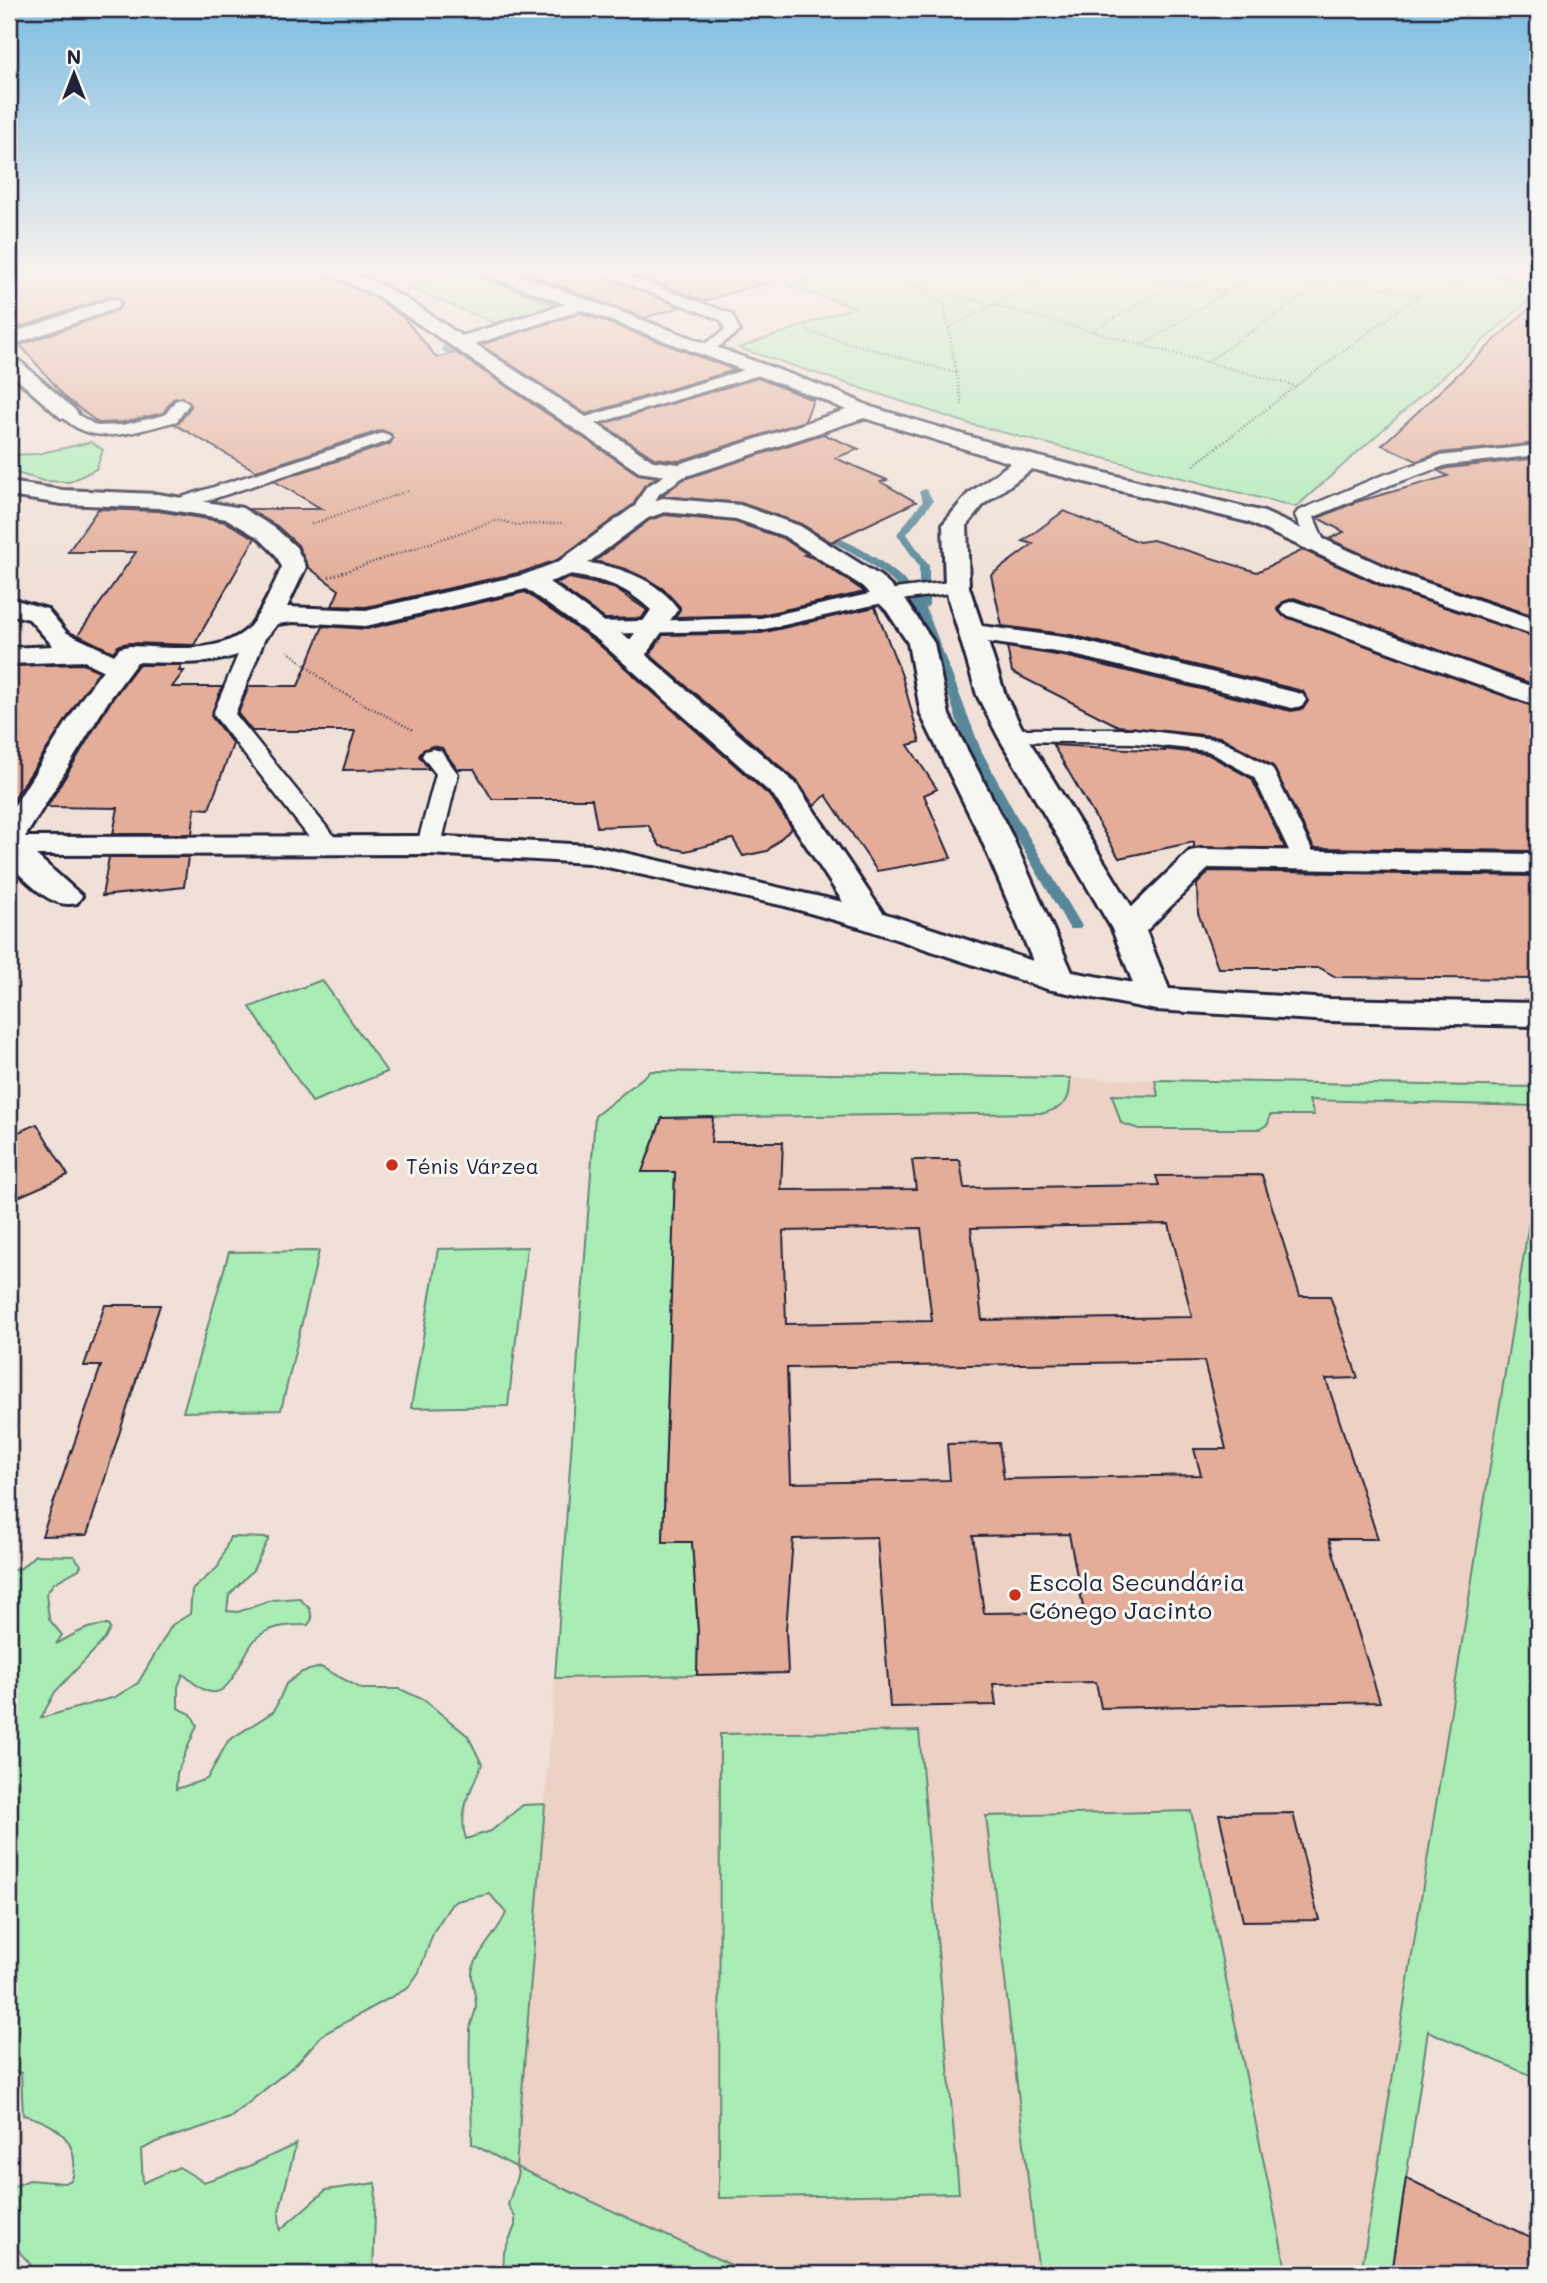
<svg xmlns="http://www.w3.org/2000/svg" width="1547" height="2283" viewBox="0 0 1547 2283" font-family="Mali,sans-serif">
<style>
.built{fill:#ecd1c4}
.green{fill:#aaecb5;stroke:#668778;stroke-width:2}
.lines{fill:none;stroke-linecap:round;stroke-linejoin:round}
.stream{fill:#58879a;fill-rule:evenodd}
.building{fill:#e3ad99;stroke:#22223b;stroke-width:2;fill-rule:evenodd}
.service-casing{stroke:#22223b;stroke-width:5}
.minor-casing{stroke:#22223b;stroke-width:6}
.path{stroke:#22223b;stroke-width:2.5;stroke-dasharray:1 2.5;stroke-linecap:butt}
.service{fill:#f6f6f2;fill-rule:evenodd}
.minor{fill:#f6f6f2;fill-rule:evenodd}
.poi-dot{fill:#c8321e;stroke:#f6f6f2;stroke-width:2.5}
.labels{text-anchor:middle;dominant-baseline:central;stroke-width:6;stroke-linejoin:round;paint-order:stroke}
.poi-label{font-size:21px;fill:#22223b;stroke:#f6f6f2;text-anchor:start}
.near-poi-label{font-size:24px;fill:#22223b;stroke:#f6f6f2;text-anchor:start}
</style>
<rect width="100%" height="100%" fill="#f0e0d7"/>
<filter id="ink" filterUnits="userSpaceOnUse"><feTurbulence type="fractalNoise" baseFrequency=".0143" numOctaves="2"/><feDisplacementMap in="SourceGraphic" scale="14" xChannelSelector="R" yChannelSelector="G"/><feConvolveMatrix kernelMatrix="1 2 1 2 8 2 1 2 1" color-interpolation-filters="sRGB"/></filter>
<g filter="url(#ink)">
<!-- built -->
<path class="built" d="M651 1071 1538 1087V1166L1361 2274H751L516 2167 555 1678 595 1116Z"/>
<!-- green -->
<path class="green" d="M835 269H1458L1538 283V292L1296 507 970 424 739 348 854 307 789 286Z
M465 271 555 305 495 323 406 287Z
M91 442 103 450 96 469 70 482 44 481 9 471V455L37 454Z
M322 980 387 1072 312 1102 250 1007Z
M651 1071 1070 1078C1071 1100 1066 1107 1044 1113L662 1118 642 1172H675L663 1541 692 1542 698 1631 697 1675 555 1678 595 1116Z
M1155 1080 1538 1087V1106L1309 1100 1314 1115H1270L1268 1124 1260 1129H1139L1121 1123 1112 1095 1158 1096Z
M1538 1166V2044L1534 2077 1428 2031 1392 2274H1361Z
M527 1247 508 1406 411 1408 438 1249Z
M319 1251 281 1410 183 1412 229 1252Z
M230 1537 269 1538 253 1570 229 1595 227 1611 238 1612 272 1600 299 1598 310 1609 312 1619 308 1625C291 1625 275 1625 260 1635 244 1646 235 1689 216 1692 204 1694 192 1681 183 1674L178 1687V1708L191 1714 197 1725 177 1773 176 1789 207 1779 228 1741 274 1711 286 1684 302 1672 321 1667 362 1689H400L424 1700 468 1736 482 1764C472 1789 457 1812 466 1839L491 1831 523 1805 545 1804 516 2167 751 2274H503L504 2252 515 2226V2217L508 2205 518 2173 516 2167 472 2144C472 2106 468 2069 470 2031 470 2022 476 2014 476 2005 476 1993 469 1979 473 1968 481 1946 498 1933 506 1913L490 1894 456 1901 451 1905 434 1931 419 1972 408 1988 322 2035 297 2063 230 2118 156 2142 141 2150 143 2183 179 2167 204 2182 247 2167 296 2144 279 2212 280 2230 326 2190 376 2183 373 2274H36C32 2263 22 2257 16 2247 5 2230 7 2205 13 2187L29 2180 64 2183 72 2180C82 2142 57 2123 23 2115L21 2073 9 2069V1571L21 1568 35 1555 74 1556 81 1565 79 1569 54 1583 46 1594 49 1619 62 1635 56 1644C73 1635 87 1625 108 1625L110 1629 105 1639 55 1692 41 1718 115 1697 138 1683 172 1625 190 1614 192 1590 218 1567Z
M919 1731 959 2193 719 2198 720 1734Z
M1191 1811 1287 2274H1039L986 1816Z"/>
<g class="lines">
<!-- stream -->
<path class="stream" d="M444 345 470 363V367H464L441 349Z
M924 489 927 490 933 501 907 534 929 566V605L926 608 981 750 1017 817 1082 926 1080 929H1070L1068 926C1035 868 998 811 969 750 942 693 937 618 886 576 852 547 805 529 763 515 748 510 726 507 713 498L718 495C778 511 883 545 919 597V566L897 534 923 501 919 492Z"/>
</g>
<!-- building -->
<path class="building" d="M9 269H315L376 298 404 318 437 358 455 352 638 474 657 477 644 486 633 505 557 560 522 572 366 607 332 606 339 590 308 567 298 545 277 526 248 509H322L274 481 390 444 393 439 391 434 382 430 256 471 174 424 179 423 191 406 182 397 173 399 163 413 123 422 98 423 65 397 20 345 118 310 122 302 117 297H110L9 331Z
M526 269H587L681 307 644 318 525 273Z
M618 269H771L772 281 704 301Z
M1538 300V443L1439 453 1417 461 1382 445Z
M580 313 601 320 735 370 586 414 481 345Z
M758 378 813 400 805 421 679 461 654 458 602 424Z
M823 434 859 449 835 458 887 480 881 482 916 502 831 542 801 524 741 503 661 496 684 479Z
M1538 458V617L1404 573 1329 539 1344 532 1318 518 1356 502 1448 476 1438 471 1448 468Z
M98 509 158 511 226 522 255 538 194 645 129 643 119 645 113 652 78 635 136 552H68Z
M1064 511 1139 542 1153 540 1257 572 1303 550 1384 587 1538 638V686L1294 598 1283 602 1277 609 1283 616 1538 708V851L1314 848 1273 766 1221 737 1118 726 1012 672 1007 647 1069 657 1291 711 1303 709 1308 701 1303 691 1071 635 1002 626 991 575 1033 544 1023 541Z
M665 515 735 522 783 538 807 554 804 555 816 559 865 592 761 615 675 617 680 607 662 588 626 569 595 561 649 520Z
M569 578 612 587 647 610 642 618 605 619 555 583Z
M525 592 596 642 772 798 792 828 767 851 743 856 733 839 686 851 660 846 648 825 597 827 592 799H492L474 769H457L442 748 432 746 423 750 419 756 429 769 343 770 355 731H252L238 714 249 686H298L323 626 367 629Z
M875 607 902 676 920 742 908 745 937 789 924 795 951 858 877 871 826 795 814 806 798 782 650 655 663 635 761 633Z
M83 664 99 671 9 806V666Z
M138 665H182L179 671H184L172 687H222L211 716 233 744 209 809 195 808 192 834H113L118 808 47 807 111 701Z
M1053 745 1166 751 1162 749 1207 754 1252 779 1285 848H1194V842L1119 858Z
M109 857H188L184 887 102 896Z
M1210 871 1538 876V979L1336 977 1320 968H1218L1198 913 1197 884Z
M713 1117 711 1142H783L781 1190 916 1189 912 1160H960L964 1188 1159 1185 1156 1176 1262 1175 1300 1296H1330L1358 1378 1326 1379 1378 1539H1329L1380 1702 1101 1708 1096 1682 993 1684 996 1705 890 1707 877 1537 793 1539 786 1629 788 1673 697 1675 698 1631 692 1542H663L675 1172H642L662 1118ZM1169 1224 1192 1317 982 1320 971 1228ZM921 1228 932 1321 786 1324 783 1231ZM1204 1361 1226 1449H1194L1201 1475 1004 1479 999 1443 947 1444 950 1480 791 1483 787 1368ZM1069 1534 1084 1612 984 1613 973 1536Z
M37 1124 68 1175 9 1201V1136Z
M105 1305H160L87 1535 42 1536 101 1366H84Z
M1293 1813 1319 1920 1243 1921 1219 1814Z
M1406 2178 1538 2241V2274H1392Z"/>
<g class="lines">
<!-- service casing -->
<g class="service-casing">
<path id="service" d="M589 269H609L732 314 740 331 710 353H700L698 350 700 347 725 330 721 320Z
M761 365 766 367 769 370 766 373 588 426H576L574 423 576 420Z
M181 399 189 404 177 421C137 431 91 450 60 414L68 409 97 426 123 425 165 415 175 401Z
M383 433 389 435 391 438 389 441 185 508H173L170 504 173 500Z
M1538 445V455L1447 465 1390 485 1314 517 1326 546 1324 550H1310L1295 515 1298 511 1378 477 1439 456Z
M680 466 686 467 689 471 686 475 659 494 646 517H634L631 513 646 487Z
M957 581 964 583 967 587 964 591 887 602 761 630 599 634 592 632 589 628 592 624 599 622 761 618 887 590Z
M255 632 262 634 265 638 235 714 337 840 340 845 337 850 328 852 319 850 213 714 245 638 248 634Z
M1012 729H1134L1221 740 1272 768 1317 860 1314 865 1305 867 1296 865 1254 777 1208 751 1134 743 1004 741 1001 736 1004 731Z
M433 749 441 751 458 774 441 845 438 850 429 852 420 850 417 845 436 774 422 756 425 751Z"/>
</g>
<!-- minor casing -->
<g class="minor-casing">
<path id="minor" d="M317 269C372 269 417 307 462 336L565 304 481 273 479 269H504L838 392 871 407 1035 456 1264 512 1403 575 1538 620V636L1385 585 1248 522 1032 469 984 504 967 525 969 587 982 626 1070 638 1302 694 1306 700 1302 706 1292 708 1070 654 988 642 1005 695 1026 736 1132 907 1190 851 1201 849 1538 854V873L1209 868 1146 931 1169 989 1330 999 1538 1003V1026L1330 1021 1156 1010 1047 989 859 927 785 906 589 863 429 854 36 855 82 896 77 903C50 910 29 881 9 865V814L82 698 103 670 84 661 9 664V648L53 646 29 619 9 614V598L47 609 67 633 114 655 120 648 129 646C164 647 216 655 245 631 258 621 274 584 282 567L276 555 259 538 227 519 158 508 62 504 9 496V482L62 490 158 494 242 508 275 528 296 547 306 567 287 607 366 610 523 575 558 562 632 508 663 498 740 505 800 526 880 576 906 601 934 643 949 715 1012 836 1072 972 1133 983 1112 929 998 736 977 695 945 587 943 524 968 494 1011 463 864 418 680 478 639 472 377 296ZM582 310 824 400 846 410 679 464 653 461 475 344ZM665 512 736 519 784 536 862 586 887 611 908 643 921 715 980 836 1033 961 883 913 796 784 646 655 678 609C658 580 621 567 588 563L648 518ZM569 575C605 580 624 585 651 610L630 640 549 582ZM526 589 598 640 774 796 843 902 589 845 429 836 25 837 109 700 137 662C186 663 247 670 277 624L293 622 366 626Z
M111 299 117 300 120 304 117 308 9 346V334Z
M9 356 16 358 75 410 78 414 75 418H61L9 372Z
M1293 601 1352 620 1538 689V706L1284 614 1280 609 1284 604Z"/>
</g>
<!-- path -->
<path class="path" d="M1111 269 1225 293 1266 269
M1282 269 1419 295
M910 283 1296 386 1426 290 1441 293 1474 272
M9 285 38 275 40 269
M914 285 944 304 962 405
M747 295 787 280 784 269
M949 328 1064 269
M807 331 956 373
M1093 331 1198 269
M1143 345 1224 293
M1207 362 1330 278
M1194 465 1296 386
M311 524 408 491
M329 577 498 520 517 525 562 523
M288 651 332 687 413 730"/>
<!-- service -->
<use href="#service" class="service"/>
<!-- minor -->
<use href="#minor" class="minor"/>
</g>
</g>
<!-- sky -->
<linearGradient id="sky" x2="0" y2="1"><stop stop-color="#7dbde2"/><stop offset="0.46" stop-color="#f8f1ed"/><stop offset="1" stop-color="#f8f1ed" stop-opacity="0"/></linearGradient>
<rect width="1547" height="589" fill="url(#sky)"/>
<!-- markers -->
<g class="poi-dot">
<circle cx="392" cy="1165" r="7"/>
<circle cx="1015" cy="1595" r="7"/>
</g>
<g class="labels">
<!-- poi labels -->
<g class="poi-label">
<text x="406" y="1165">Ténis Várzea</text>
</g>
<!-- near-poi labels -->
<g class="near-poi-label">
<text x="1029" y="1581">Escola Secundária<tspan x="1029" dy="28">Cónego Jacinto</tspan></text>
</g>
</g>
<!-- margin -->
<rect width="1547" height="2283" fill="none" stroke="#f6f6f2" stroke-width="35"/>
<rect x="18" y="18" width="1512" height="2248" fill="none" stroke="#22223b" stroke-width="2.5" filter="url(#ink)"/>
<!-- north arrow -->
<g transform="translate(74 74)" stroke="#f6f6f2" stroke-width="5" paint-order="stroke">
<path d="M0-5L12 26L0 18L-12 26Z" fill="#22223b"/>
<text y="-10" font-size="19" font-weight="bold" text-anchor="middle" fill="#22223b">N</text>
</g>
</svg>
